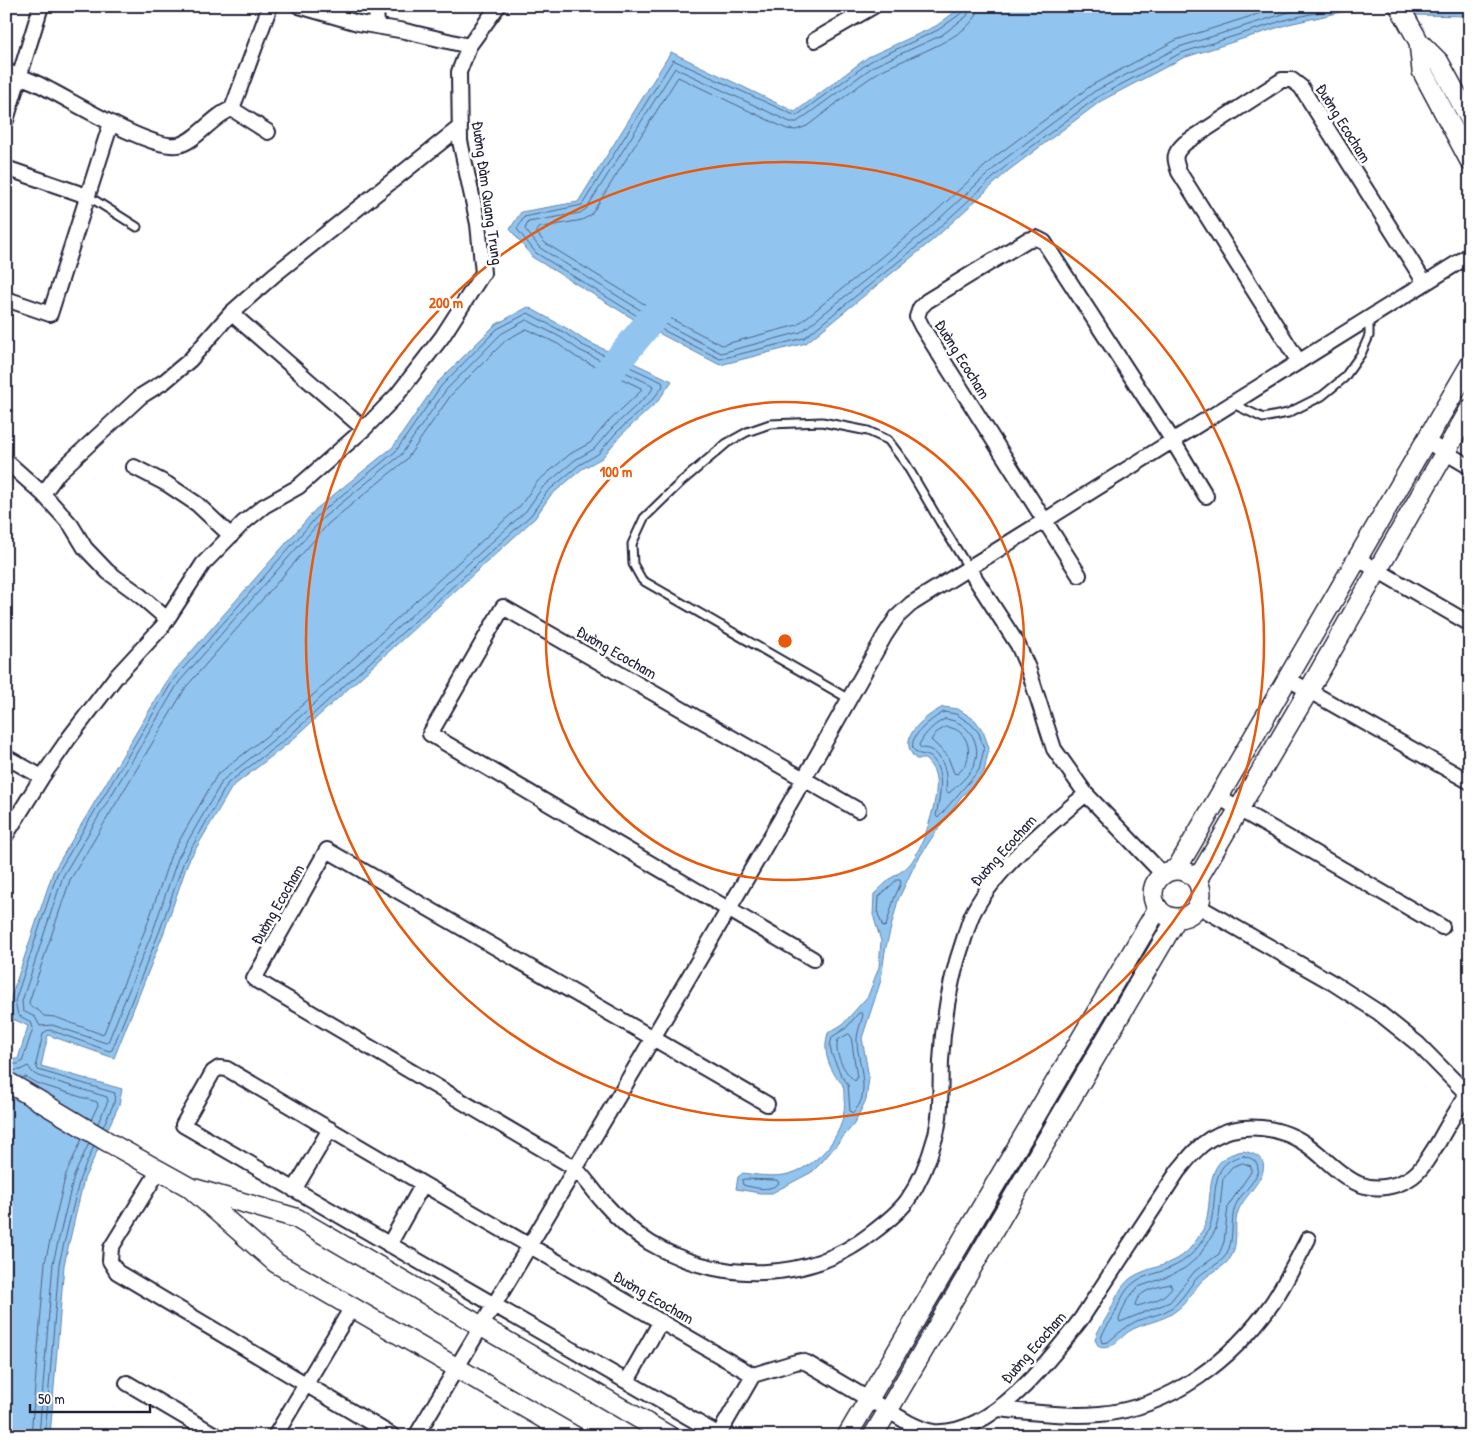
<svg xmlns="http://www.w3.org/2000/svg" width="1476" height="1442" viewBox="0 0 1476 1442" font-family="'Patrick Hand',sans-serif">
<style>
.water{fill:#91c4ee;stroke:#6583a6}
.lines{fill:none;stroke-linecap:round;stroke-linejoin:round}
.shore{stroke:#4e6383;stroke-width:1}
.stream{stroke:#6583a6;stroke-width:5}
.river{stroke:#91c4ee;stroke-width:29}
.lane-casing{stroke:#22223b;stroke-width:11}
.street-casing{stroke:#22223b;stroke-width:18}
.secondary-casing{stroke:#22223b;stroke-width:22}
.lane{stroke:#fff;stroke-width:7}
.street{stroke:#fff;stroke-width:14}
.secondary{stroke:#fff;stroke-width:19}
.ring{fill:none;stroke:#e8590c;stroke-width:2.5}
.labels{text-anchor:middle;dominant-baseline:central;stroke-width:5;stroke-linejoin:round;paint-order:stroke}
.street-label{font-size:16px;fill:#22223b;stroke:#fff}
.centre{fill:#e8590c;stroke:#fff;stroke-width:2.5}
.ring-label{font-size:15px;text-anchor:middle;font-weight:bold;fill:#e8590c;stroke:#fff;stroke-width:5;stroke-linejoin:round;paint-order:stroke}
</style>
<rect width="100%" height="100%" fill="#fff"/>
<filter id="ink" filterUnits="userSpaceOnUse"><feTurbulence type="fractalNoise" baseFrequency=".02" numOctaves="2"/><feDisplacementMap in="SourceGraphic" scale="10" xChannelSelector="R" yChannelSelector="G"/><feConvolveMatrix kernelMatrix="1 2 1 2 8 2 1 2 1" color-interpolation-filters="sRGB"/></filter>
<g filter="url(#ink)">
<!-- water -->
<path class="water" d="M963 6H1368L1289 24 1183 58 1101 101 1009 170 934 239 806 343 720 365 645 326 532 257 510 229 521 212 578 202 671 52 795 112 868 57 936 26Z
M1412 6H1470V16L1416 15Z
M528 307 568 329 584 340 672 381 658 401 620 436 602 458 582 469 550 496 535 518 290 742 232 787 188 862 164 932 114 1058 48 1035 41 1066 122 1089 119 1105 84 1179 64 1265 50 1436H6V1059H18L28 1026 13 1019 10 1000 53 872 170 676 316 509 393 447 437 383 495 325Z
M943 707 958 709 975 720 983 731 989 748 984 772 974 785 961 797 933 836 915 864 898 900 885 951 881 980 862 1038 869 1078 866 1100 854 1124 822 1162 812 1172 772 1193H760L736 1189 738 1177 743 1173C756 1175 771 1177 784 1175 818 1169 849 1131 844 1097 844 1094 844 1089 843 1086 842 1082 838 1080 836 1077 827 1062 823 1050 828 1033L843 1024 868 996 879 967 881 941 873 915 874 894C880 889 885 883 891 878 897 874 905 870 910 864 923 848 939 800 936 779 935 770 931 765 925 759H916C895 738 924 717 943 707Z
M1243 1151C1287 1160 1248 1190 1239 1209 1232 1223 1240 1241 1231 1257 1225 1267 1213 1271 1204 1279 1194 1288 1188 1302 1177 1310 1163 1322 1143 1322 1128 1332 1120 1338 1111 1351 1099 1347L1095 1340C1097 1330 1104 1323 1109 1313 1115 1301 1119 1287 1131 1278 1150 1265 1176 1267 1191 1247 1198 1238 1205 1229 1207 1217 1213 1189 1204 1158 1243 1151Z"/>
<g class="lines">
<!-- shore -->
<path class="shore" d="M965 6 963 12 938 30 871 61 796 116 673 60 582 205 524 217 517 229 536 253 647 322 720 359 804 338 930 236 1006 166 1099 96 1181 53 1288 19 1347 6
M971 6 967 16 942 35 874 66 797 122H790L675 68 586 209 580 213 528 222 525 229 540 248 650 316 721 353 801 332 926 231 1002 161 1095 91 1179 47 1286 13 1318 6
M979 6C978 37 900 59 877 73 853 89 830 109 807 126L796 130 787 129 678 77 591 215 582 220 538 228 536 232 545 243 654 310 722 345 797 325 921 225 997 155 1092 85 1176 40 1283 6
M1418 6 1421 10 1470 11
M527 320 562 338 579 350 652 385 653 388 649 394 612 428 594 449 575 460 542 488 526 511 282 733 223 780 178 858 154 928 108 1042 106 1043 52 1025 40 1026 35 1017 23 1011 22 1001 63 876 179 682 324 517 401 455 446 390 501 334Z
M527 329 558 344 576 357 641 388V391L607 423 590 443 570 454 537 482 520 506 278 727 217 775 171 855 147 925 104 1033 101 1034 55 1017 44 1016 38 1010 30 1006 29 1002 70 880 186 687 329 523 406 460 451 395 506 340Z
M944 712 956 714 971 724 979 733 984 749 979 770 938 818 936 816C939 799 944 782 937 766 931 751 922 757 916 752 902 740 934 717 944 712Z
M945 719C969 721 984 745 973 767 968 777 957 786 949 793L946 791C948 773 943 748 921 748L919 745C925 733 933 725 945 719Z
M946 727C971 728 976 761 957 774L954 773 947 755 931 740 936 733Z
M897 880H900L901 883 894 899 886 926 883 927 878 914 879 897Z
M859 1013H862L863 1015C861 1022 858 1030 857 1038 856 1060 874 1096 852 1113L850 1111 848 1084 841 1075 832 1055 830 1046 832 1037 846 1028Z
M849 1034 851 1036 857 1078 855 1081C845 1073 833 1053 838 1040Z
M6 1064H18L22 1062 33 1028 31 1022 18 1015 15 1001 57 874 174 679 320 513 396 451 441 386 497 329 528 313 565 333 582 345 662 382 663 386 654 398 616 433 598 454 579 465 547 492 531 515 287 738 228 783 184 861 160 930 112 1050 109 1051 50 1030 46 1031 43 1034 36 1064 38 1070 115 1093 114 1103 103 1127
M7 1071 20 1070 28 1066 33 1073 38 1076 107 1097 108 1101 98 1123
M21 1078 26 1077 36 1083 97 1102 98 1105 91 1120
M1244 1156C1274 1163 1248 1187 1239 1199 1227 1216 1237 1237 1226 1255 1220 1264 1207 1269 1199 1276 1189 1286 1183 1300 1171 1308 1161 1315 1150 1316 1139 1320 1127 1325 1118 1334 1108 1342L1102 1343 1101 1339 1103 1333C1106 1327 1110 1323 1113 1317 1119 1305 1123 1290 1135 1282 1141 1277 1149 1276 1156 1273 1176 1267 1191 1259 1202 1241 1207 1234 1211 1226 1212 1217 1217 1193 1210 1160 1244 1156Z
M1243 1163 1251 1166V1172L1228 1206 1224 1242 1219 1254 1195 1271 1170 1302 1120 1322 1119 1319 1127 1300 1138 1287 1170 1276 1185 1268 1199 1256 1215 1231 1219 1217 1223 1178 1232 1167Z
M745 1179 777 1180 779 1183C770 1192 755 1188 743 1185L742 1180Z
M1170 1284 1172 1287C1163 1300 1152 1302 1137 1306L1135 1305C1138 1290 1157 1287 1170 1284Z
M31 1436 45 1262 66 1174 82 1139
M39 1436 53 1263 74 1176 89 1143
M45 1436 59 1264 80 1178 94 1146"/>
<!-- stream -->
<path class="stream" d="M626 360 645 326"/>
<!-- river -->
<path class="river" d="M595 388 670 297"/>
<!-- lane casing -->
<g class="lane-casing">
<path id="lane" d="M88 196 137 227
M1233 404 1263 418 1288 413 1322 396 1344 378 1361 354 1369 336V319
M849 699 642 580 633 564 632 544 644 518 681 482 727 443 747 432 770 424 822 422 868 431 888 440 906 464 940 522 969 569"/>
</g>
<!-- street casing -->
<g class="street-casing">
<path id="street" d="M299 6 358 23 405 31 469 46
M376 6 377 26
M815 40 874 6
M6 71C17 76 28 79 38 84 68 98 149 150 178 145 196 142 213 115 232 109L268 132
M232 109 270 6
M6 120 41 6
M6 168 87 196
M6 299 50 314 111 123
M231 313 364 429
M1299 362 1179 172C1174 158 1173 154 1185 143L1282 80H1292L1301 87 1425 283
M1426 441 1470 467
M6 461 43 494 71 525 85 548 108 572 137 593 167 619
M134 467 167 484 197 504 231 536
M43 494 59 472 141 396 165 381 190 360 231 313 274 275 460 127
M1358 559 1470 624
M969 569 1018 645 1028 668 1054 749 1086 794 1157 868
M1079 575 922 327 917 317 920 308 927 301 1027 240 1036 238 1044 242 1173 441 1206 496
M1288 679 1470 782
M6 757 42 777
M1218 797 1442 927
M6 835 42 777 69 738 115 678 162 627 203 564 243 523 264 506 298 487 364 429 397 395 442 337 483 273 478 224 460 141 459 72 469 46 498 6
M1198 906 1333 983 1378 1012 1418 1044 1470 1097
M813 959 430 734 503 607 858 810
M767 1104 327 850 254 979 575 1168C586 1179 594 1192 605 1204 618 1219 634 1233 650 1243 720 1284 808 1283 872 1233 884 1224 898 1213 907 1201 920 1182 929 1160 935 1138 942 1113 940 1087 941 1061 943 1019 950 979 964 939 967 930 969 920 974 911 998 866 1047 827 1086 794
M159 1170 111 1248 110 1261 117 1272 393 1436
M294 1190 330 1129
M389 1245 423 1184
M627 1381 661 1321
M127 1383 217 1436
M998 1409C1031 1412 1067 1417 1100 1414 1171 1408 1233 1359 1273 1302 1286 1282 1297 1260 1308 1239
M719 1434 753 1375
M275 1436 352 1307
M416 1436C574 1170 735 905 885 635L897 617 911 604C1098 489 1284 372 1470 255
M721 1436 183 1125 213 1072 219 1068 227 1069 423 1184 753 1375 796 1362 801 1361 807 1363 909 1423C917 1427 925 1431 934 1432 992 1436 1050 1360 1081 1319L1178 1171C1188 1159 1197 1147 1210 1139 1242 1120 1282 1126 1310 1147 1326 1159 1340 1176 1359 1184 1376 1191 1398 1187 1413 1176 1424 1168 1430 1154 1438 1143 1447 1126 1457 1110 1467 1094"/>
</g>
<!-- secondary casing -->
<g class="secondary-casing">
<path id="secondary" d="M1399 6 1419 42 1439 62 1470 119
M1419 42 1422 71 1470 161
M1176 870 1470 365
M1153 894a24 24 0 1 1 48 0a24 24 0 1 1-48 0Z
M1197 880 1309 690 1470 409
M6 1081 108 1142 189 1187 276 1263 574 1436
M196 1189 296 1218 669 1436
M847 1436 1158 908
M873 1436 1177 918"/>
</g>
<!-- lane -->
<use href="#lane" class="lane"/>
<!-- street -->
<use href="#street" class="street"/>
<!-- secondary -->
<use href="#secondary" class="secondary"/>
</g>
</g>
<!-- distance rings -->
<g class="ring">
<circle cx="785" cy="641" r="239"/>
<circle cx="785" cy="641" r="479"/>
</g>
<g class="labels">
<!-- street labels -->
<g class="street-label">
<text transform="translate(1344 123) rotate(58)">Đường Ecocham</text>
<text transform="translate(488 193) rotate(82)">Đường Đàm Quang Trung</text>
<text transform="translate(963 359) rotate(58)">Đường Ecocham</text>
<text transform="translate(617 652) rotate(30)">Đường Ecocham</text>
<text transform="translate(1003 850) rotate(-48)">Đường Ecocham</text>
<text transform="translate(277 904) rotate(-60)">Đường Ecocham</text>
<text transform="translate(654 1297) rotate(30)">Đường Ecocham</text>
<text transform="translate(1033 1347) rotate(-49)">Đường Ecocham</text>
</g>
</g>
<circle cx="785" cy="641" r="8" class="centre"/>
<g class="ring-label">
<text x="446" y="308">200 m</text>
<text x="616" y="477">100 m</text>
</g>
<!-- margin -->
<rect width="1476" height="1442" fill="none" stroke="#fff" stroke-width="25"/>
<rect x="12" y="12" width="1451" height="1417" fill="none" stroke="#22223b" stroke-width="2" filter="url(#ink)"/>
<!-- scale -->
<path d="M30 1404v8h120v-8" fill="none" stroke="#22223b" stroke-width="2.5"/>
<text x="38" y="1404" font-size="15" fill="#22223b" stroke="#ffffff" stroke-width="4" paint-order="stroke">50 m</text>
</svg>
